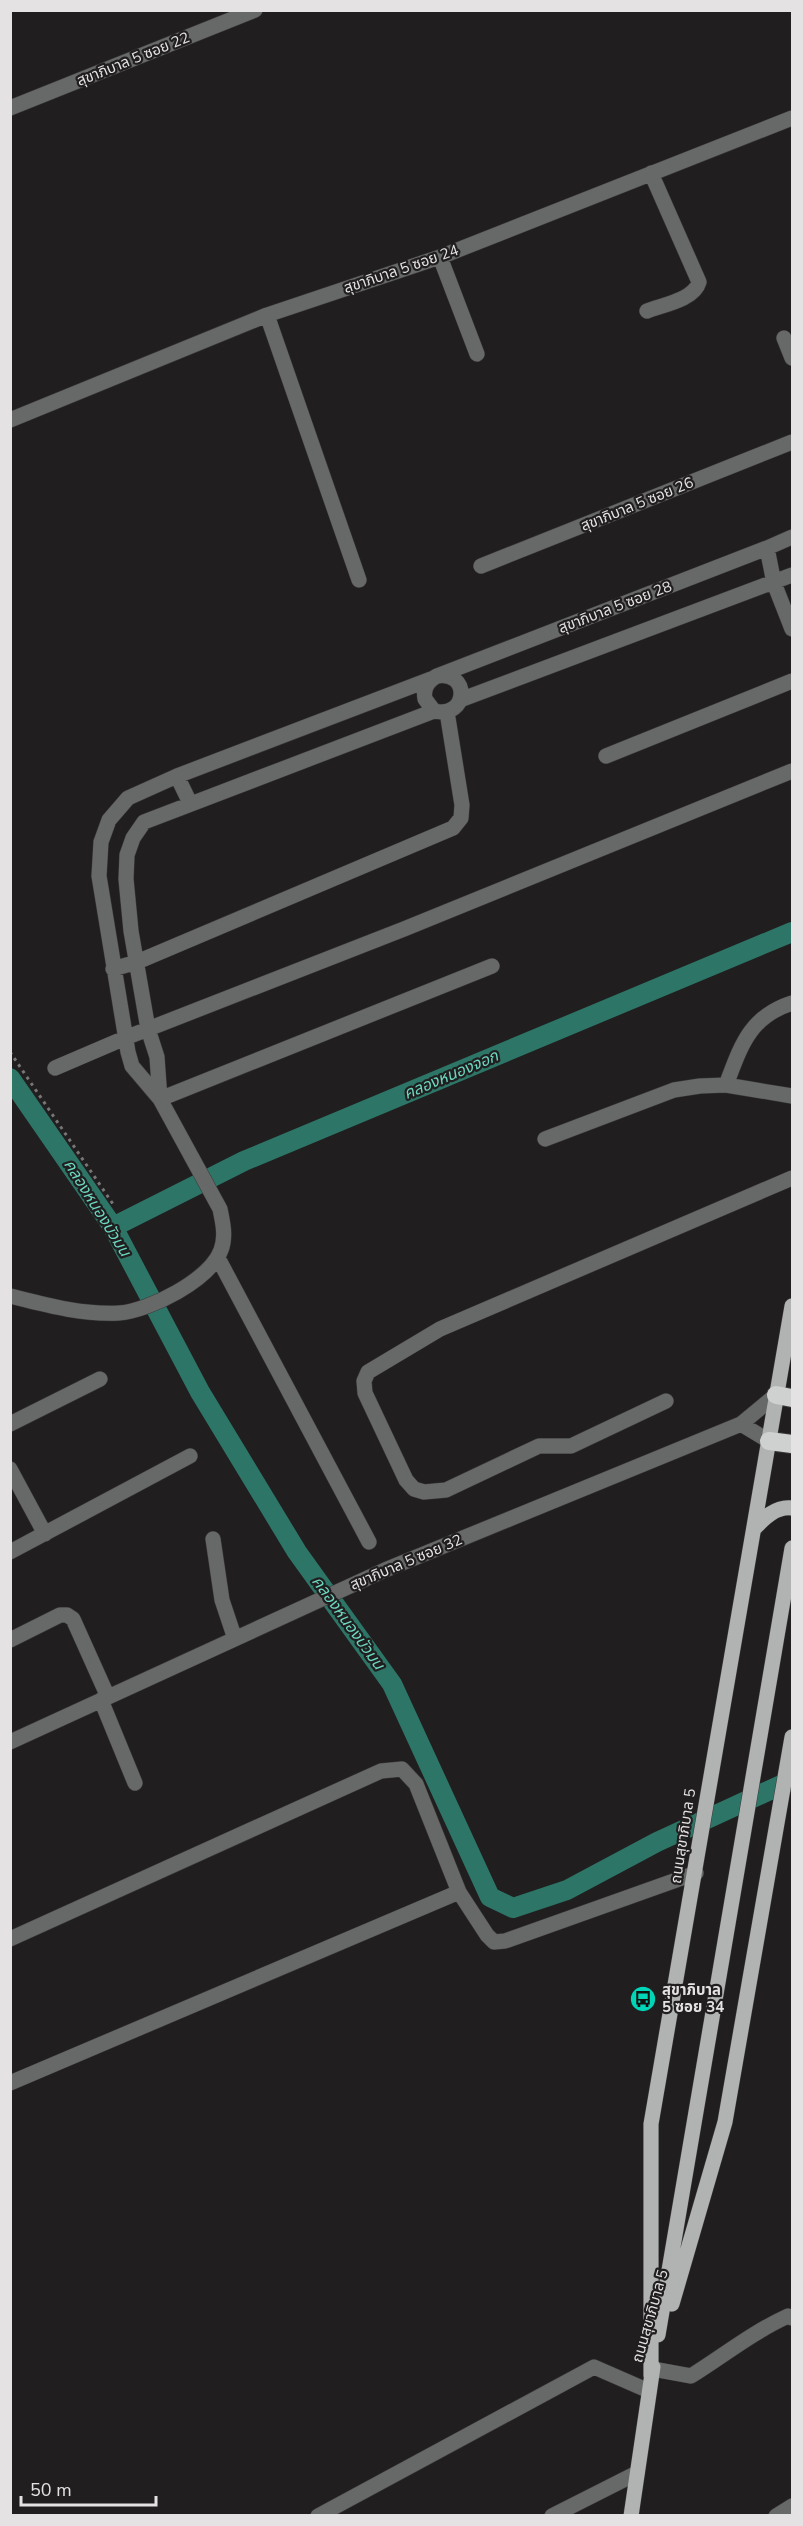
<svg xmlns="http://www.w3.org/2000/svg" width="803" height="2526" viewBox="0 0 803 2526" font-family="'Nunito Sans','Noto Sans Thai',sans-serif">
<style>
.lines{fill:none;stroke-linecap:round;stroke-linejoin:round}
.canal{stroke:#2d7566;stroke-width:20}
.minor-casing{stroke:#3b393a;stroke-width:16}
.major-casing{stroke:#3b393a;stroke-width:16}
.highway-casing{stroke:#3b393a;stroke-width:20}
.path{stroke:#787677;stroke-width:3;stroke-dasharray:3 4.5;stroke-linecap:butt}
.minor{stroke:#676868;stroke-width:15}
.major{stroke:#b0b3b2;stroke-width:15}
.highway{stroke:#ced1d0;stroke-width:18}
.labels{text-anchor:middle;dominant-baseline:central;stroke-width:4.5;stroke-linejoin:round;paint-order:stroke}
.street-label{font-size:15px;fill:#e4e2e3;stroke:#201e1f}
.poi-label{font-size:15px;font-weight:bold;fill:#e4e2e3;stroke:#201e1f;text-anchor:start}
.water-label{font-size:16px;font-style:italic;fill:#6cd8c1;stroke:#201e1f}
</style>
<rect width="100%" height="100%" fill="#201e1f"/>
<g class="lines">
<!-- canal -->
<path class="canal" d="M10 1078 113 1227 200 1392 297 1552 392 1684 490 1897 513 1908 567 1890 657 1842 792 1780
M113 1227 244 1161 792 932"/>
<!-- minor casing -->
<g class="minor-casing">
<path id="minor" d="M10 108 255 10
M440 257 477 354
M647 311C662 305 694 300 699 282L651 173
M267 315 359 580
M784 338 792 358
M10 420 267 315 440 257 792 118
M767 548 774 583 792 629
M481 566 792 442
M437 676C470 670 469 719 434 711L425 699C423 689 427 681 437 676L767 548 792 537
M460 700 792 575
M606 756 792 681
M177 776 190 803
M113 969 137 962 453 828 461 818 462 805 447 712
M55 1068 125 1038 404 929 792 771
M726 1085C741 1046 749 1017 792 1003
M160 1099 157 1057 148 1029 131 931 126 879 127 855 133 838 144 822 434 711
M160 1099 492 966
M545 1139 674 1090 700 1086 726 1085 792 1096
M218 1258 369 1542
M10 1296C46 1305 82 1315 119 1313 149 1311 210 1280 221 1250 226 1237 223 1223 220 1209L160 1099 132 1066 128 1052 99 876 101 842 109 820 128 798 177 776 431 679
M666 1401 571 1446H539L446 1490 424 1492 414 1489 406 1480 365 1393 364 1381 368 1372 440 1329 792 1178
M10 1424 100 1379
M741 1424 769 1441
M10 1469 45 1534
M213 1539 222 1600 235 1639
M10 1552 190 1456
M10 1640 60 1615H67L73 1619 108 1697
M101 1700 135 1783
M10 1742 385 1570 741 1424 776 1395
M10 1939 381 1771 402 1769 416 1784 459 1892 487 1935 494 1942 505 1941 696 1873
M10 2083 459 1892
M653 2369 691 2376C723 2356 753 2332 788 2316L792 2318
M318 2516 594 2367 649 2391
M552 2516 637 2473
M776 2516 792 2506"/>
</g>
<!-- major casing -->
<g class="major-casing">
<path id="major" d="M754 1529C764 1518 776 1506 792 1508
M672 2304 725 2122 792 1737
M658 2335 792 1548
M651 2376V2124L792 1306
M631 2516 653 2367"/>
</g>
<!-- highway casing -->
<g class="highway-casing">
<path id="highway" d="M776 1395 792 1398
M769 1441 792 1444"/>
</g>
<!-- path -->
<path class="path" d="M10 1052 115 1207"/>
<!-- minor -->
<use href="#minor" class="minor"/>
<!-- major -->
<use href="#major" class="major"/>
<!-- highway -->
<use href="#highway" class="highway"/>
</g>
<!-- icons -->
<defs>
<g id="bus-disc" transform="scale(1.35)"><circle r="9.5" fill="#00d5b7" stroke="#201e1f"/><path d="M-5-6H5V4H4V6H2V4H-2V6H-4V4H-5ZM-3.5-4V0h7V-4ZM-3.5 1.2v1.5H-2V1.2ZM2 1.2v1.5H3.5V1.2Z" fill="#111"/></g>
</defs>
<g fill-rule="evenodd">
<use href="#bus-disc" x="643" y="1999"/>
</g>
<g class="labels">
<!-- street labels -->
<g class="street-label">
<text transform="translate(133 59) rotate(-22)">สุขาภิบาล 5 ซอย 22</text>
<text transform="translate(401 269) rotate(-19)">สุขาภิบาล 5 ซอย 24</text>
<text transform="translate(637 504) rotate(-22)">สุขาภิบาล 5 ซอย 26</text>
<text transform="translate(615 607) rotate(-21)">สุขาภิบาล 5 ซอย 28</text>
<text transform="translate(406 1562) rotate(-23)">สุขาภิบาล 5 ซอย 32</text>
<text transform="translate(683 1836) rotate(-81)">ถนนสุขาภิบาล 5</text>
<text transform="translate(650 2316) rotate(-74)">ถนนสุขาภิบาล 5</text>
</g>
<!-- poi labels -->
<g class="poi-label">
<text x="662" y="1990">สุขาภิบาล<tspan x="662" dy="17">5 ซอย 34</tspan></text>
</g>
<!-- water labels -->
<g class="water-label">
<text transform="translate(451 1075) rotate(-23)">คลองหนองจอก</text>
<text transform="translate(97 1208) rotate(58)">คลองหนองบัวมน</text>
<text transform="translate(348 1623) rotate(54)">คลองหนองบัวมน</text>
</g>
</g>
<!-- border -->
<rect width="803" height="2526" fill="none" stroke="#e4e2e3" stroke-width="24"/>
<!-- scale -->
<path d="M21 2496v9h135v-9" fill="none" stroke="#e4e2e3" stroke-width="3"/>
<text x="30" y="2496" font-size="18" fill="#e4e2e3" stroke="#201e1f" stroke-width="4.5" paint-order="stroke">50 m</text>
</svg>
